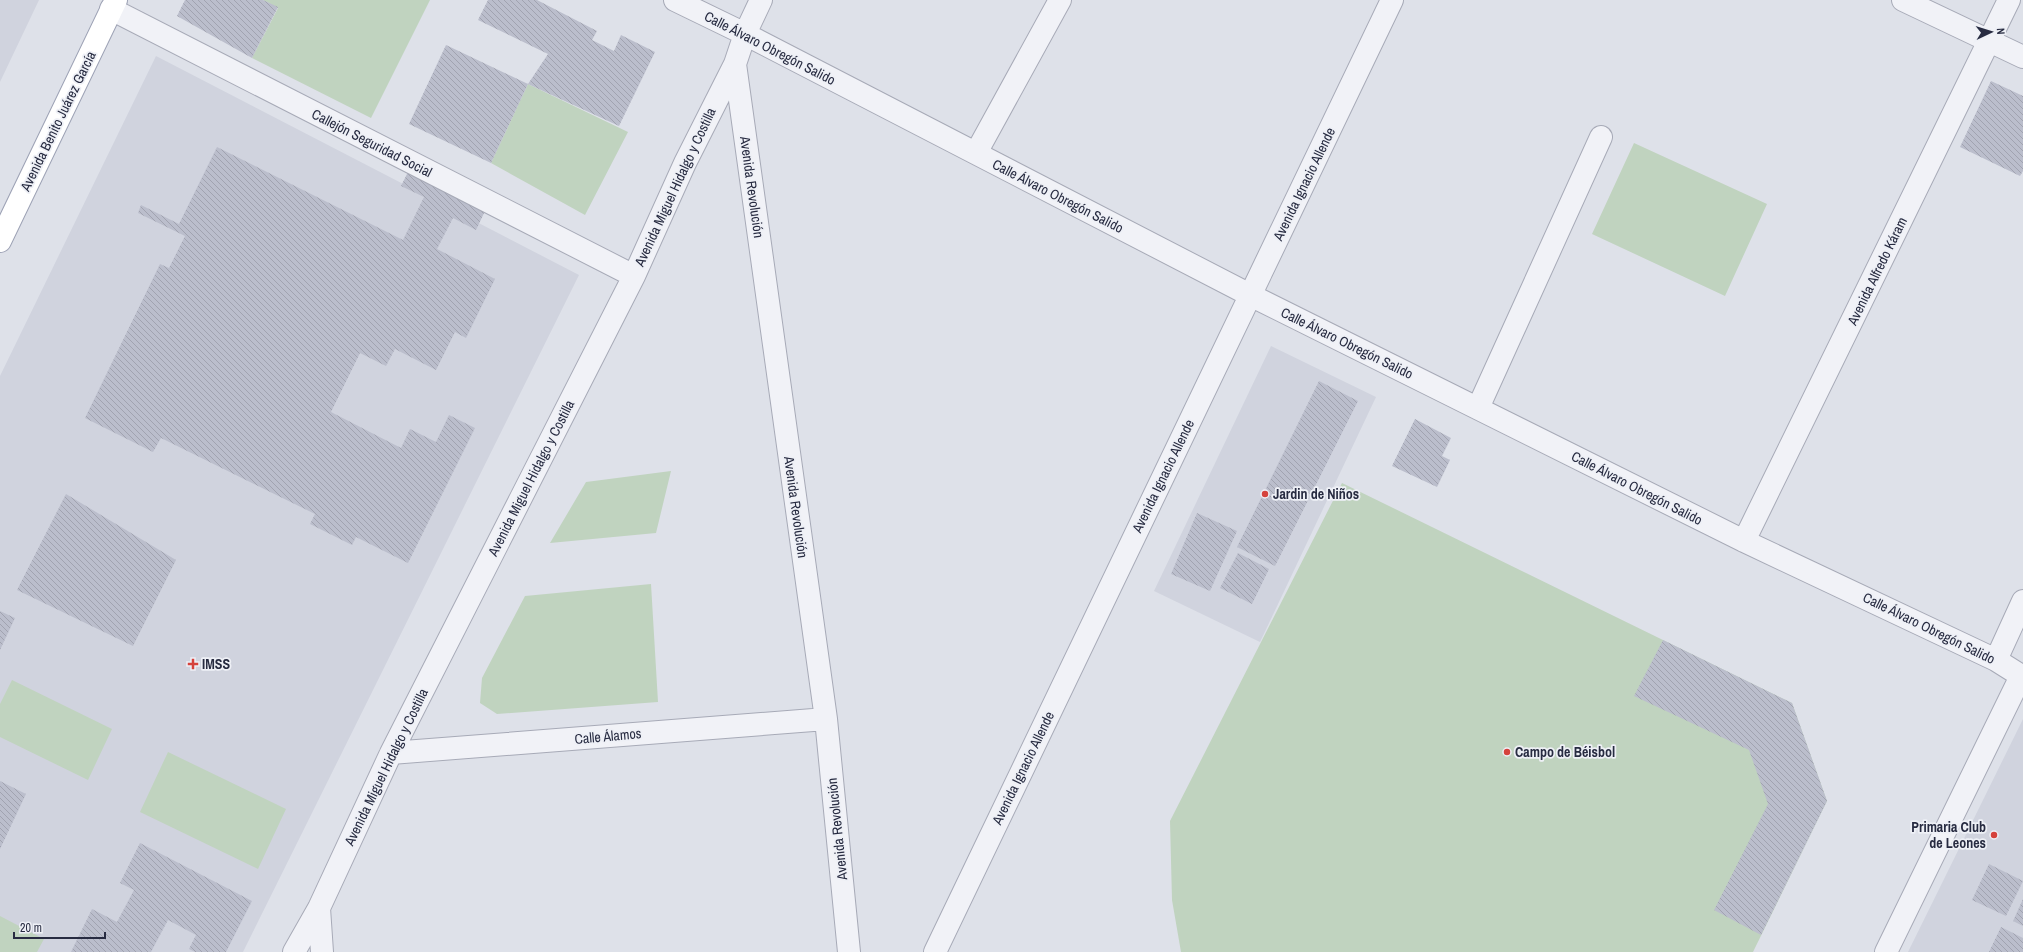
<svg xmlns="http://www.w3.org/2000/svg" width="2023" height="952" font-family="'Archivo Narrow',sans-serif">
<defs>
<pattern id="building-back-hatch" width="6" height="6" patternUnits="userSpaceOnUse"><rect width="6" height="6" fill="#bbbecc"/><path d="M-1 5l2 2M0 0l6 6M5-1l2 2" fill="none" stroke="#a1a3b0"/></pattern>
</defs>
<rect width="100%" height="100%" fill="#dee1e9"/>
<path fill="#d0d3de" d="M0 0H39L0 82Z
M156 56 579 275 243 952H0V376Z
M1271 346 1376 397 1260 642 1154 591Z
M2023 719V952H1908Z"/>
<path fill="#c0d3bf" d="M263 0H430L371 118 252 58 278 8Z
M528 84 628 132 585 215 491 163Z
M1634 143 1767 204 1725 296 1592 234Z
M671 471 656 533 550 543 586 482Z
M1342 483 1792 703 1827 801 1753 952H1181L1172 900 1170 821Z
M651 584 658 702 497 714 480 703 482 678 525 596Z
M12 680 112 729 88 780 0 737V704Z
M168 752 286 809 258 869 140 812Z
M0 916 44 939 37 952H0Z"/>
<path fill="url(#building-back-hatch)" d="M185 0H263L278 7 252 58 177 16Z
M488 0H537L597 31 592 40 614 51 621 35 655 52 619 126 528 84 548 54 478 20Z
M446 45 528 84 491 163 409 124Z
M1991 81 2023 96V171L2020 176 1960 147Z
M217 147 403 240 424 197 401 186 408 172 485 211 476 230 453 218 437 249 495 279 466 338 455 332 436 370 395 349 386 366 360 353 331 412 401 448 410 429 436 442 449 415 475 428 408 563 356 537 352 545 310 524 315 514 161 438 153 452 85 418 160 264 169 268 185 236 138 213 141 205 179 224Z
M1319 381 1358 401 1275 566 1237 547Z
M1415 419 1451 438 1442 456 1450 460 1437 487 1392 466Z
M66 494 176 560 133 646 17 590Z
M1197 513 1237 531 1210 591 1171 574Z
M1238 553 1269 569 1252 604 1220 588Z
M0 611 15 618 0 650Z
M1663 640 1792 703 1827 801 1761 935 1714 910 1768 804 1749 750 1634 696Z
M0 781 26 794 0 849Z
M140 843 252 901 226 952H195L189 949 196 935 168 920 151 952H71L92 909 117 922 134 890 120 883Z
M1989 864 2023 881 2006 916 1972 900Z
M2023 899V926L2013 921Z
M2001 927 2023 938V952H1989Z"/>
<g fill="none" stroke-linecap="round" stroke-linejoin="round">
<defs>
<path id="minor" d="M675 0 745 34 1250 295 1744 541 1996 660 2023 677
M111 9 634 276
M735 64 826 719 849 952
M976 153 1060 0
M1478 408 1601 137
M1744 541 2009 0
M1996 660 2023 601
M391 753 826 719
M319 908 322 952
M294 952 319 908 391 753 634 276 685 163 735 64 745 34 761 0
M935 952 1392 0
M1886 952 2021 676"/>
<path id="tertiary" d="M1903 0 2023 57"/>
<path id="primary" d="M0 241 116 0"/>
</defs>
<use href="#minor" stroke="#a7aab7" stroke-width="24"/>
<use href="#tertiary" stroke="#a7aab7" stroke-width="24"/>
<use href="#primary" stroke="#9da2b5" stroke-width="24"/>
<use href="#minor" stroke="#f1f2f7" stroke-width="22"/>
<use href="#tertiary" stroke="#f1f2f7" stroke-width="22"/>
<use href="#primary" stroke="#fff" stroke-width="22"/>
</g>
<g fill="#d5423c" stroke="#eef0f6" stroke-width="1.5">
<circle cx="1265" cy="494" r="4"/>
<path d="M191 658h4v4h4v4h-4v4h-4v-4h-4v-4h4z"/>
<circle cx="1507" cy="752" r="4"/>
<circle cx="1994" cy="835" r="4"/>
</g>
<g text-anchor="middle" stroke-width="3.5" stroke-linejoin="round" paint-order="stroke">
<g font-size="14" fill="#272b41" stroke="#eef0f6">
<text transform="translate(770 48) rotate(27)" y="5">Calle Álvaro Obregón Salido</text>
<text transform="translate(58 121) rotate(-64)" y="5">Avenida Benito Juárez García</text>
<text transform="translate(372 143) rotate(27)" y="5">Callejón Seguridad Social</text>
<text transform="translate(1304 184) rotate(-64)" y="5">Avenida Ignacio Allende</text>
<text transform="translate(675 187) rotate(-65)" y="5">Avenida Miguel Hidalgo y Costilla</text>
<text transform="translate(752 187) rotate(82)" y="5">Avenida Revolución</text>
<text transform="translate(1058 196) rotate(27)" y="5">Calle Álvaro Obregón Salido</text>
<text transform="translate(1877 271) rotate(-64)" y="5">Avenida Alfredo Káram</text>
<text transform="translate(1347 343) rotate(26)" y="5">Calle Álvaro Obregón Salido</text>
<text transform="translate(1163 476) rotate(-64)" y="5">Avenida Ignacio Allende</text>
<text transform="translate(531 478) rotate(-63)" y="5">Avenida Miguel Hidalgo y Costilla</text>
<text transform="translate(1637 488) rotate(27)" y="5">Calle Álvaro Obregón Salido</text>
<text transform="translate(796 507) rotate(82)" y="5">Avenida Revolución</text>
<text transform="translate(1929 628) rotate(26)" y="5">Calle Álvaro Obregón Salido</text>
<text transform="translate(608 736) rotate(-5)" y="5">Calle Álamos</text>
<text transform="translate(386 767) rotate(-64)" y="5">Avenida Miguel Hidalgo y Costilla</text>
<text transform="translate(1023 768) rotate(-64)" y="5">Avenida Ignacio Allende</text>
<text transform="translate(837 829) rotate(-96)" y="5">Avenida Revolución</text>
</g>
<g font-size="14" font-weight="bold" fill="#272b41" stroke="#eef0f6" text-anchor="start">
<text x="1273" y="499">Jardin de Niños</text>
<text x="202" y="669">IMSS</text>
<text x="1515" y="757">Campo de Béisbol</text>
<text x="1986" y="832" text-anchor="end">Primaria Club<tspan x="1986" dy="16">de Leones</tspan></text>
</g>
</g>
<g transform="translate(1991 32) rotate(86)" stroke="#eef0f6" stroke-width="3" paint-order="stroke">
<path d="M0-3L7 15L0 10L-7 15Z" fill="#272b41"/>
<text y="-6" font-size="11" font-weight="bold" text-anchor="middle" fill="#272b41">N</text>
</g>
<path d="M14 932v6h91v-6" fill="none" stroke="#272b41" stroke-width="2"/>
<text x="20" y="932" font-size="12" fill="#272b41" stroke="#eef0f6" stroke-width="3" paint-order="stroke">20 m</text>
</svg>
